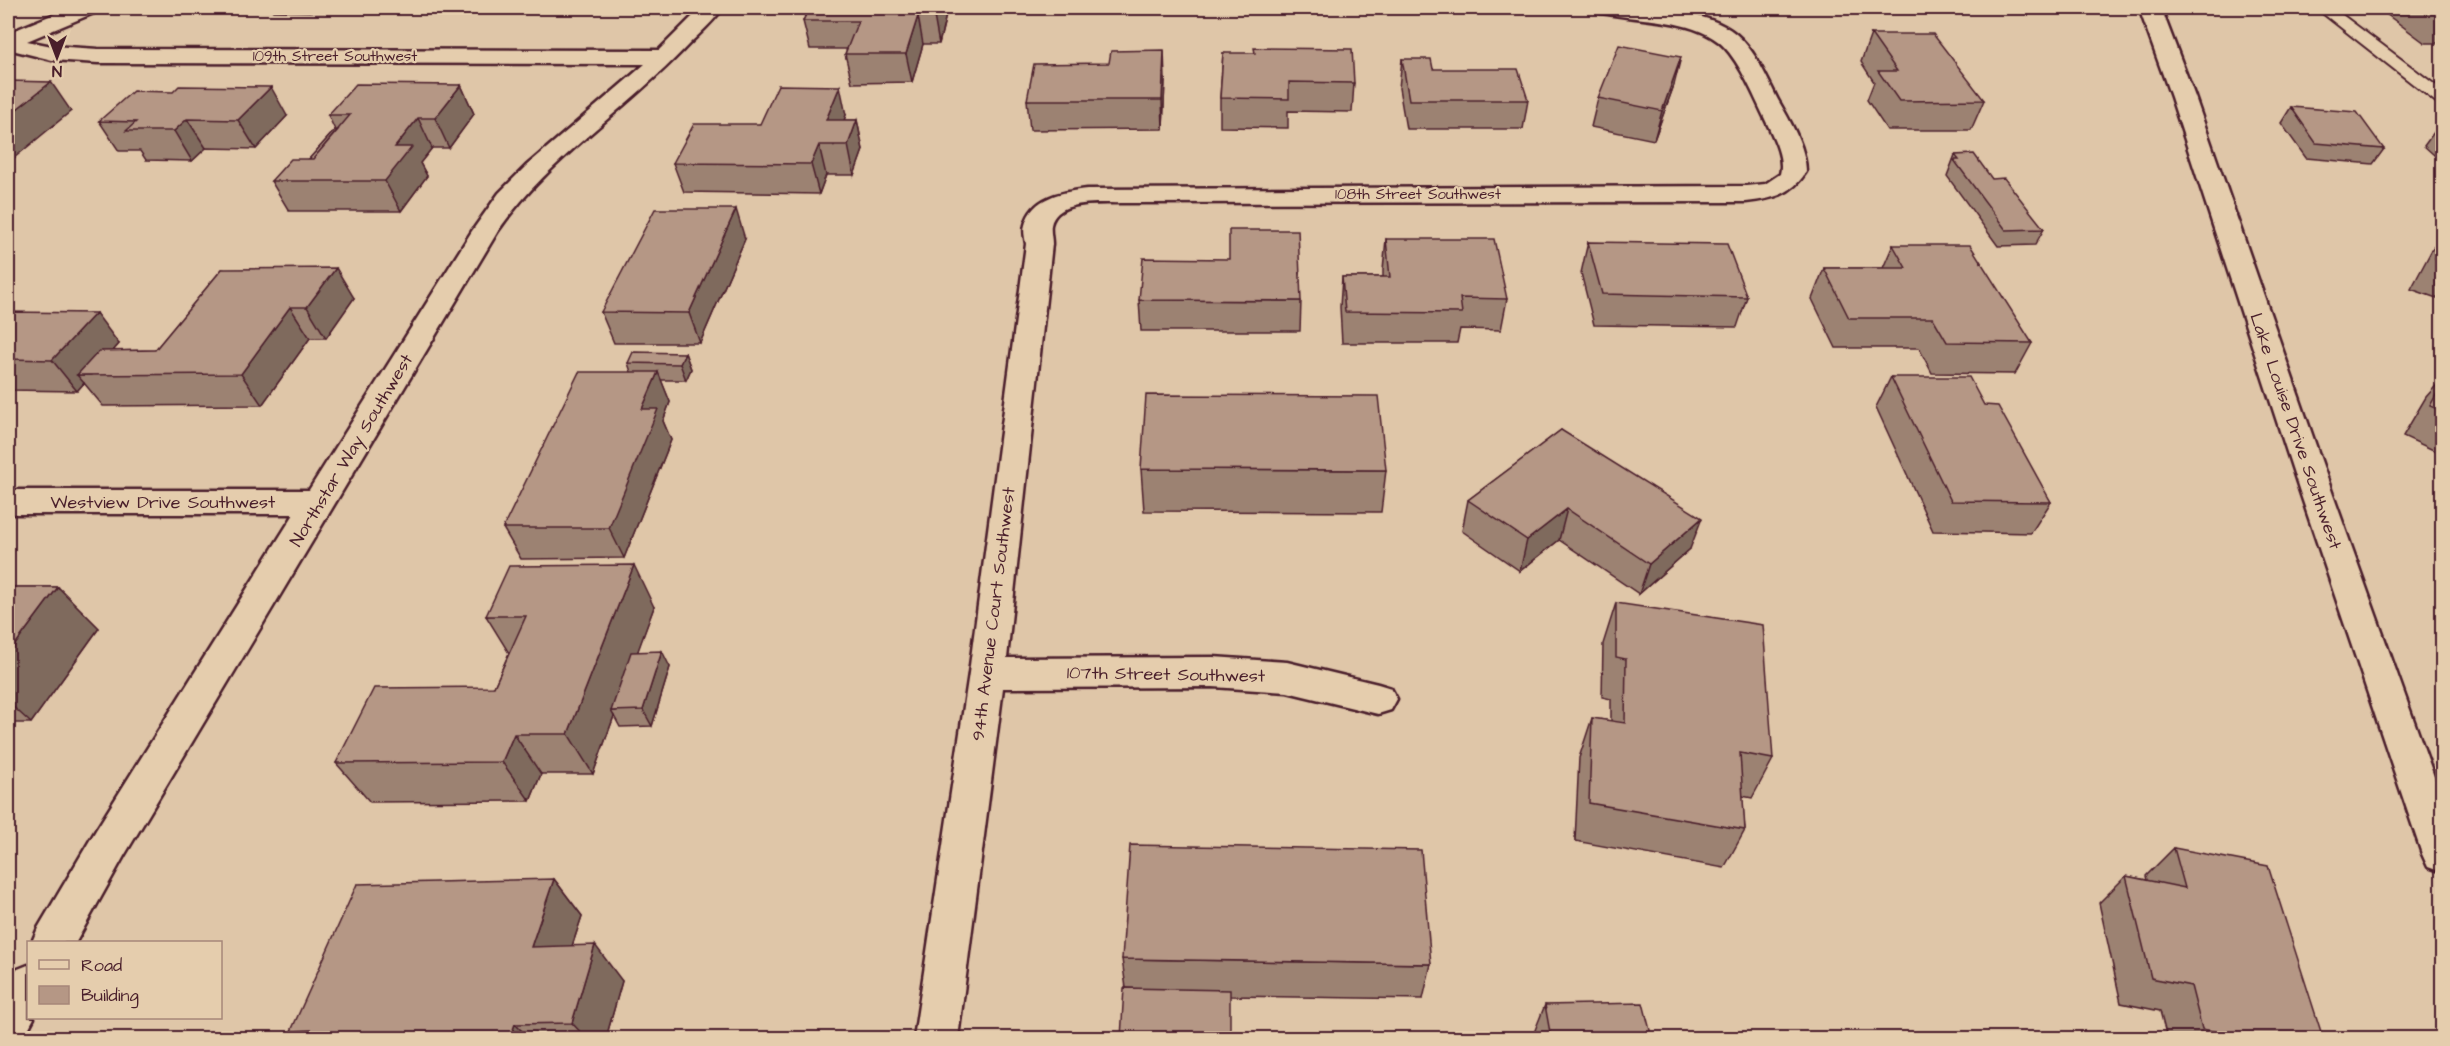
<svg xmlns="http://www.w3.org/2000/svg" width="2450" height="1046" font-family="'Architects Daughter',sans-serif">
<rect width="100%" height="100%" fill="#dfc6a8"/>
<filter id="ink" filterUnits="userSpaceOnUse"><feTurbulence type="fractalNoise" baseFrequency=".0167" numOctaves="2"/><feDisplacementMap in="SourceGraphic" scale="12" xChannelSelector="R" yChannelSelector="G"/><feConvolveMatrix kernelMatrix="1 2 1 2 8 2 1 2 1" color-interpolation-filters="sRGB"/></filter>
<g filter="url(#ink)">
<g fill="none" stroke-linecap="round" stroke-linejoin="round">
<defs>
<path id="lane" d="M2316 8H2333L2442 90V103L2436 102Z"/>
<path id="street" d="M69 8H97L94 13 27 41 52 46 98 49 659 50 701 8H723C713 22 700 33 688 45 628 109 548 158 498 231L124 856 76 942H32L38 928 96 830 294 514H8V490H309L472 231 499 193 526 166 645 64 98 63 52 60 8 49V33Z
M1598 8C1636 8 1705 7 1736 34 1755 50 1767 78 1778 100 1790 121 1806 147 1806 172 1792 195 1772 199 1746 202L1123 203C1102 204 1057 198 1051 225 1050 231 1052 238 1052 244L1007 658 1213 657 1287 662 1378 684 1391 688 1397 699 1391 710 1378 714 1287 692 1213 687 1003 688 958 1038H914L969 673 1026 244C1025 238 1023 231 1025 225 1032 197 1062 192 1087 189L1746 186 1765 184 1780 174C1785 156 1771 133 1764 117 1754 96 1737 56 1719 42 1690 19 1643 21 1608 14L1600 13Z
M28 965V1018H34L24 1037 8 1038V980L13 971Z"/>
<path id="secondary" d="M2139 8H2161L2195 97 2332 492 2442 799V872L2428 867 2422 854 2300 492 2171 97Z"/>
</defs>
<use href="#lane" stroke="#4a1f2b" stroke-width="4"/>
<use href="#street" stroke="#4a1f2b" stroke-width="5"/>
<use href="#secondary" stroke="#4a1f2b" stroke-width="5"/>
<use href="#lane" fill="#e5cdad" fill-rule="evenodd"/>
<use href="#street" fill="#e5cdad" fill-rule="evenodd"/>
<use href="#secondary" fill="#e5cdad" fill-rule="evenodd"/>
</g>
<path fill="#9c8272" stroke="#4a1f2b" stroke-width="1.5" d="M271 8H340L336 12 273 11Z
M809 8 946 15 939 44H923L912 82 852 83 845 54 847 49H810L803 21Z
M2378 8H2442V43H2425Z
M1871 34 1984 100 1971 130H1887L1867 100 1874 82 1861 62Z
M1223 53 1354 83 1352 112 1288 111V128L1220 127V98Z
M1402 59 1528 100 1523 129H1406L1399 88Z
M1165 79 1163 129 1030 130 1027 100Z
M461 85 474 114 449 148H432L420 163 427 176 401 211H289L271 181 309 159 335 130 328 115Z
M1674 85 1654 140 1591 127 1598 98Z
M2291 107 2384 149 2373 164 2306 158 2281 123Z
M846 115 844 120H857L863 150 854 175H826L819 194 684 192 673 163 760 124Z
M287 116 256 149 206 148 192 161 146 160 140 151H119L99 121Z
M2442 121V162L2424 146Z
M1955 155 1992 179 2044 229 2035 245 1998 246 1947 176Z
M2442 235V300L2411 289 2435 244Z
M745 239 700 343H614L601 312Z
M1386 239 1507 299 1501 330 1460 329 1457 343H1342L1340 307 1342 277H1383V270Z
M1588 242 1747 297 1737 327 1594 325 1581 273Z
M1893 245 2032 343 2015 374 1932 373 1919 348H1836L1812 299 1824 268H1883Z
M222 269 354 298 326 338H310L262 405 103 406 84 383 77 391 8 390V312L119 344 113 351 155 350Z
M1139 300 1301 301 1300 331H1141Z
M685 353 691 369 686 380H661L670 402 663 421 671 440 624 558 521 559 503 528 631 372 628 363Z
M1891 377 1984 405 2051 502 2031 533 1933 531 1876 407Z
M2442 379V454L2403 436 2426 397Z
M1561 430 1690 549 1639 594 1559 540 1520 571 1462 531 1468 500Z
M1141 469 1386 470 1381 512 1144 511Z
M8 587H58L99 628 31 723H8Z
M1616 603 1773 759 1752 798 1742 796 1745 830 1724 868 1575 841 1579 758 1592 718 1611 721V699L1602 697 1603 644Z
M654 607 637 652 670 667 652 726 620 727 614 716 593 774H541L530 801 370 802 336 763 494 687 509 653 486 616Z
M2174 848 2323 1038H2167L2160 1011 2121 1003 2099 903 2126 876 2147 880 2146 876Z
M554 879 582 916 572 946 622 981 606 1038H300L291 1031Z
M1122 959 1431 964 1423 999 1230 996 1126 988Z
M1545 1005 1652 1038H1536L1535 1030Z"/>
<path fill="#7f6a5d" stroke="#4a1f2b" stroke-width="1.5" d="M334 8H340L336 12Z
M936 8H945L946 15 939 44 934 16Z
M918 16 923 44 912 82 906 54Z
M1164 50 1165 79 1163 129 1162 100Z
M1681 57 1674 85 1654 140 1662 111Z
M51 82 71 111 8 163V116Z
M461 85 474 114 449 148 435 118Z
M840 86 846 115 834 145 826 120Z
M271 87 287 116 256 149 238 120Z
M418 118 432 148 420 163 427 176 401 211 385 181 395 147Z
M187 119 206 148 192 161 174 131Z
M857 120 863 150 854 175 848 145Z
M819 145 826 175 819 194 811 164Z
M736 209 745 239 700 343 689 313Z
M336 268 354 298 326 338 307 307Z
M290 307 310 338 262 405 241 374Z
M96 313 119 344 91 375H77L84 383 77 391 52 360Z
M685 353 691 369 686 380 680 364Z
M658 372 670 402 663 421 671 440 624 558 609 528 642 409Z
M1567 509 1559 540 1520 571 1527 540Z
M1702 518 1690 549 1639 594 1649 564Z
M634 565 654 607 616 711H611L614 716 593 774 568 734Z
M58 587 99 628 31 723 8 702V654Z
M662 651 670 667 652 726 643 710Z
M514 734 541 774 530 801 502 762Z
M554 879 582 916 560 982 531 947Z
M595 945 622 981 606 1038H586L572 1023Z
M515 1024 529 1038H510Z"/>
<path fill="#b59785" stroke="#4a1f2b" stroke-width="1.5" d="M809 8H936L934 16H918L906 54H845L858 21H803Z
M2434 8H2442V14Z
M1871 34H1933L1984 100 1899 101 1878 71H1897Z
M1619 45 1681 57 1662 111 1598 98Z
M1254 48 1352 49 1354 83 1289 82V99L1220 98 1223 53H1255Z
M1164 50 1162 100H1027L1034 64 1109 63 1111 51Z
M1402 59H1431L1433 69H1518L1528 100H1409Z
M8 81 51 82 8 116Z
M356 84 461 85 435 118H418L395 147H412L385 181H271L291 159H313L350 115H328Z
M778 85 840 86 826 120H857L848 145H819L811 164 673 163 694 124H760Z
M179 86 271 87 238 120 187 119 174 131H126L136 122 99 121 133 91 173 92Z
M2291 107 2357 112 2384 149 2316 143Z
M335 130H338L313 159H309Z
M1974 154 1992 179 2004 178 2044 229 2006 230 1954 160H1959L1955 155Z
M655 209H736L689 313 601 312Z
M1229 230H1298L1301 301 1139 300 1143 258 1229 259Z
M1386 239H1494L1507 299 1460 298 1462 313 1345 312 1342 277H1390Z
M1588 242 1727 244 1747 297 1602 294Z
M2442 244V261L2435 258Z
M1893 245H1970L2032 343 1947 342 1933 318H1849L1824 268H1906Z
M336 268 307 307H290L241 374 77 375 99 351 155 350 222 269Z
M8 312 96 313 52 360 8 359Z
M633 352 685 353 680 364 628 363Z
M579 372H658L642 409H658L609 528H503Z
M1891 377H1969L1984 405 1998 406 2051 502 1951 501Z
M2442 384V411L2430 406Z
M1146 395 1378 396 1386 470 1141 469Z
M1561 430 1702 518 1649 564 1567 509 1527 540 1468 500Z
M634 565 568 734H514L502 762 336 763 374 688 494 687 526 616H486L509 566Z
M8 587H58L8 654Z
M1616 603 1763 625 1773 759 1740 753 1745 830 1589 803 1592 718 1625 723 1626 659 1616 657Z
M662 651 643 710 611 711 631 652Z
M1130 845 1421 850 1431 964 1122 959Z
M2174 848 2268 866 2323 1038H2250L2202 1029 2191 986 2151 978 2126 876 2185 888Z
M554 879 531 947 595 945 572 1023 515 1024 510 1038H307L311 1030 291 1031 357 884Z
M1124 988 1230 990V1038H1121Z
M1643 1003 1652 1038H1551L1545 1005Z"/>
</g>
<g text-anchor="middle" stroke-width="4.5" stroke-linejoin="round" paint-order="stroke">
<g font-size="15" fill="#4a1f2b" stroke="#e5cdad">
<text x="335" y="61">109th Street Southwest</text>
<text x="1418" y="199">108th Street Southwest</text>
</g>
<g font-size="18" fill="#4a1f2b" stroke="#e5cdad">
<text transform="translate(2296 431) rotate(71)" y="6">Lake Louise Drive Southwest</text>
<text transform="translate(351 450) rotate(-59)" y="6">Northstar Way Southwest</text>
<text x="163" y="508">Westview Drive Southwest</text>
<text transform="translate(993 614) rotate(-83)" y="6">94th Avenue Court Southwest</text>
<text transform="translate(1166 674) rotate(1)" y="6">107th Street Southwest</text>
</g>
</g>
<rect width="2450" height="1046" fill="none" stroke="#e5cdad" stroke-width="30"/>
<rect x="15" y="15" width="2420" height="1016" fill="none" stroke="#4a1f2b" stroke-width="2" filter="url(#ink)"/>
<rect x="27" y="941" width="195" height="78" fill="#e5cdad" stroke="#a78779" stroke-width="1.5"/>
<rect x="39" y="960" width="30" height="9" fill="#e5cdad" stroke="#a78779" stroke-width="1.5"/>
<text x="81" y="971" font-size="18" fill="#4a1f2b">Road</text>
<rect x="39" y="986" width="30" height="18" fill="#b59785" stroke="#a78779" stroke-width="1.5"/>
<text x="81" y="1001" font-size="18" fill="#4a1f2b">Building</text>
<g transform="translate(57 57) rotate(180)" stroke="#e5cdad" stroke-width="4.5" paint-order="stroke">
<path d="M0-4.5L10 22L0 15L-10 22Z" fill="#4a1f2b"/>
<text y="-9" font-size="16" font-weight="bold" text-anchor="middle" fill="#4a1f2b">N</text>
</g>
</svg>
